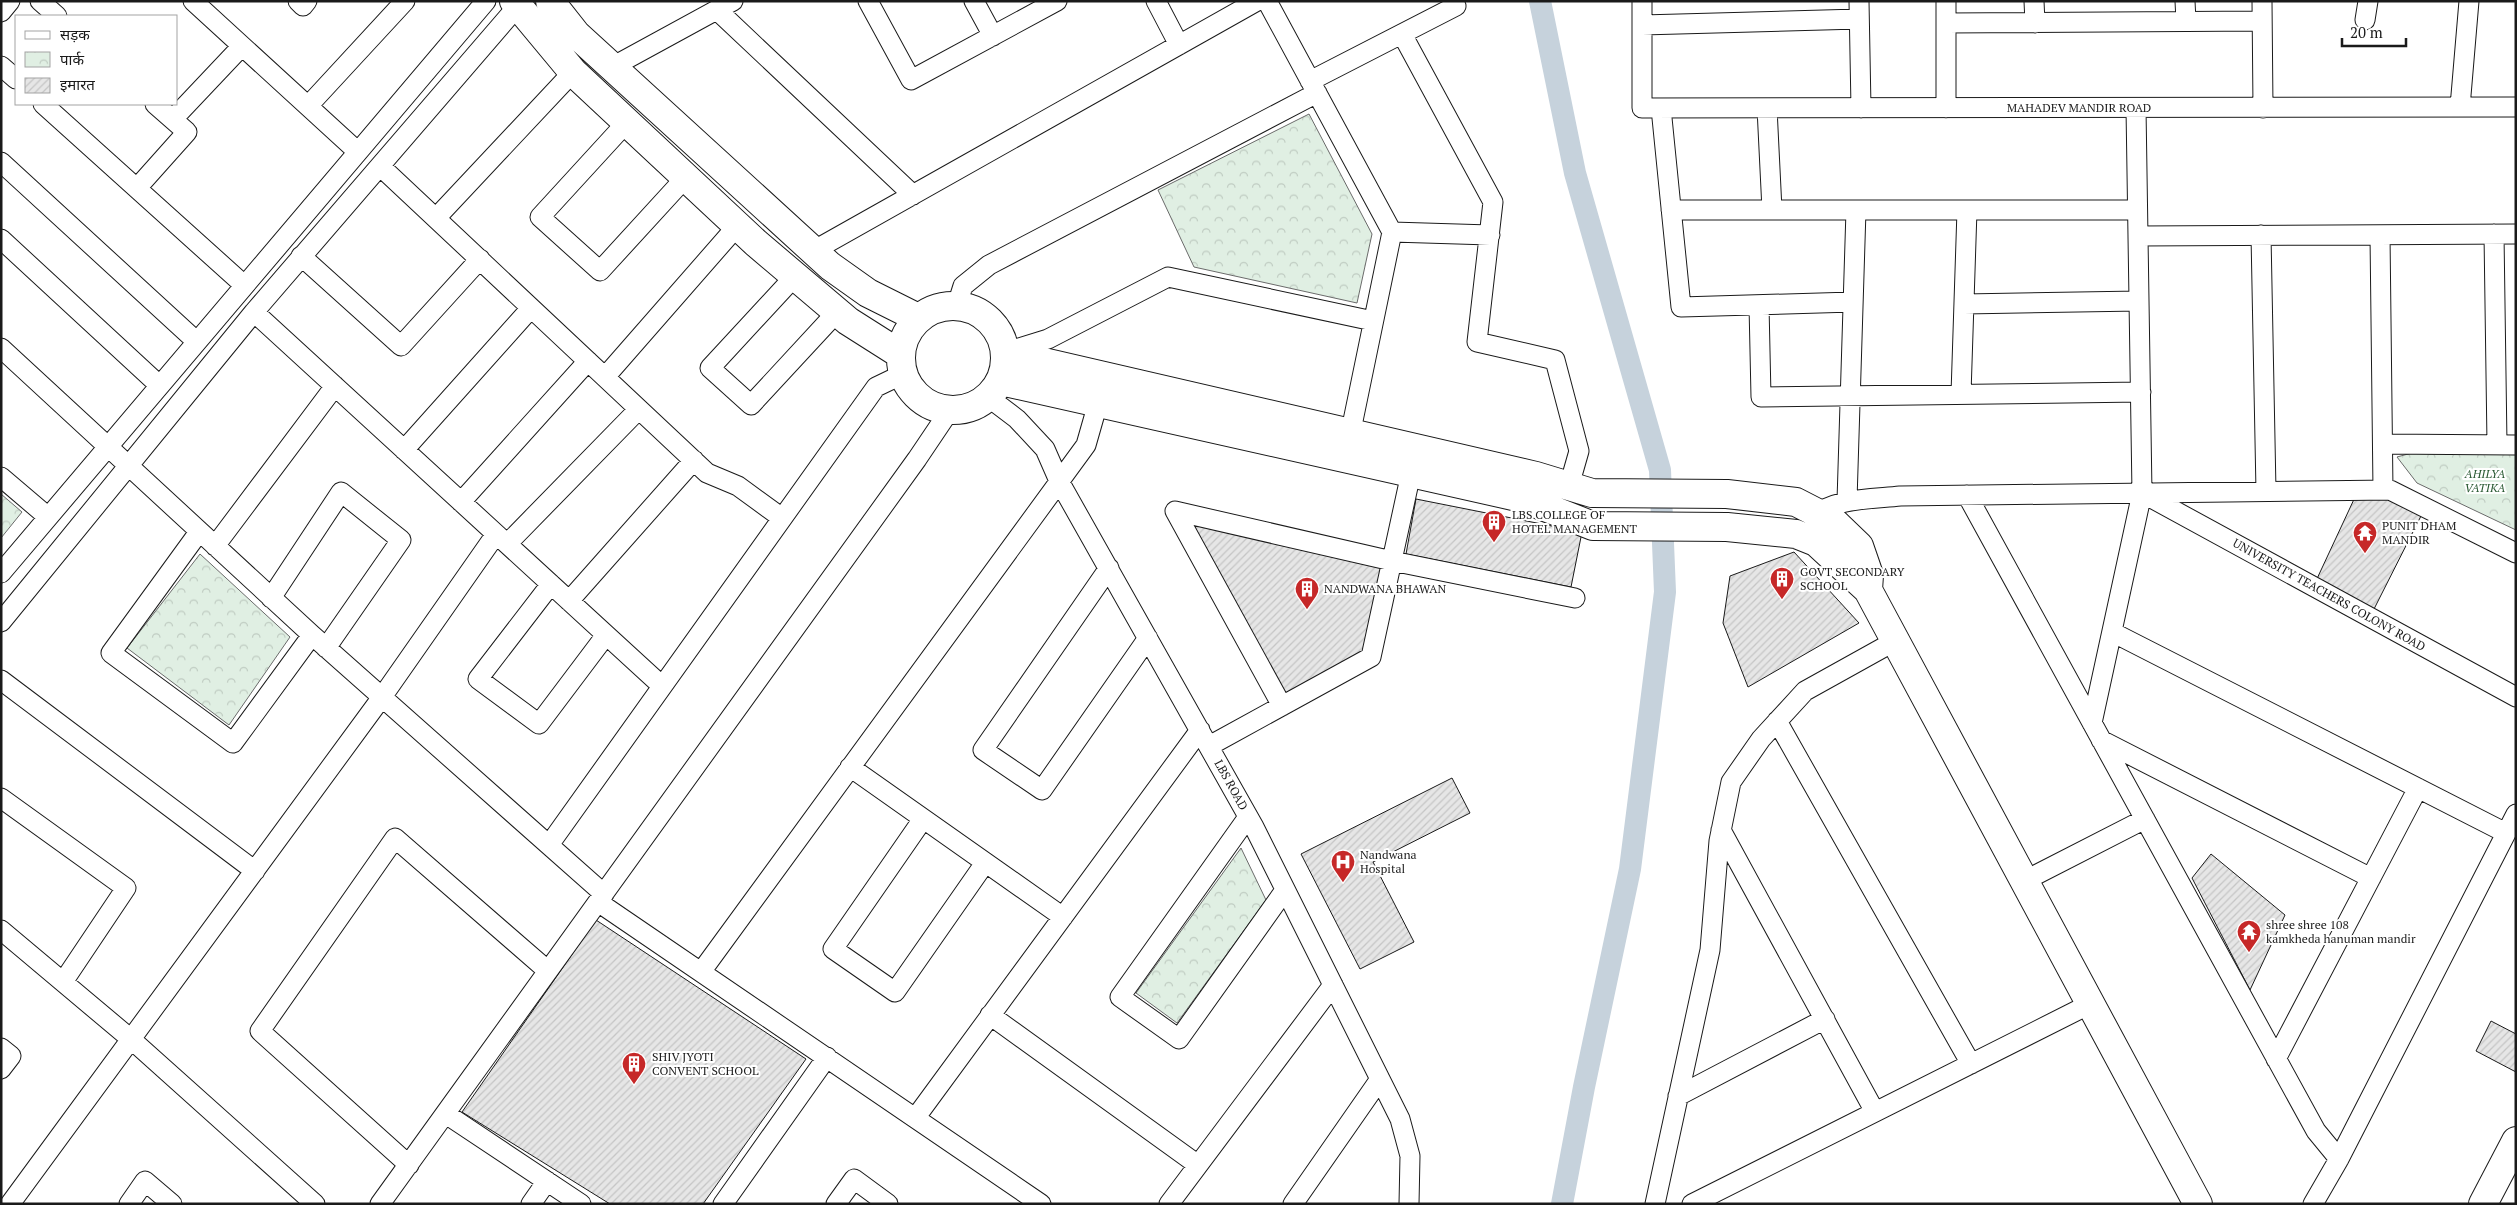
<svg xmlns="http://www.w3.org/2000/svg" width="2517" height="1205" font-family="'PT Serif','Noto Sans Devanagari',serif">
<defs>
<pattern id="park-crowns" width="20" height="18" patternUnits="userSpaceOnUse" patternTransform="scale(1.25)"><rect width="20" height="18" fill="#e0efe3"/><path d="M2 6a3 3 0 1 1 6 0M12 15a3 3 0 1 1 6 0" fill="none" stroke="#c0ccc2"/></pattern>
<pattern id="building-hatch" width="6" height="6" patternUnits="userSpaceOnUse" patternTransform="scale(1.25)"><rect width="6" height="6" fill="#e6e6e6"/><path d="M-1 1l2-2M0 6l6-6M5 7l2-2" fill="none" stroke="#c5c5c5"/></pattern>
</defs>
<rect width="100%" height="100%" fill="#fff"/>
<path fill="url(#park-crowns)" stroke="#6a6a6a" d="M1309 114 1372 234 1357 303 1194 267 1158 190Z
M2516 450V530L2417 483 2397 457 2419 451Z
M1 494 22 512 1 538Z
M200 554 290 637 229 725 127 648Z
M1241 848 1266 900 1177 1023 1136 993Z"/>
<g fill="none" stroke-linecap="round" stroke-linejoin="round">
<path stroke="#c6d2dc" stroke-width="22" d="M1540 1 1575 173 1660 470 1665 592 1630 869 1584 1087 1562 1204"/>
</g>
<path fill="url(#building-hatch)" stroke="#1a1a1a" d="M2356 495 2388 496 2423 512 2372 613 2315 583Z
M1416 499 1582 532 1571 587 1406 554Z
M1185 513 1387 564 1371 657 1284 699Z
M1794 552 1859 623 1748 687 1723 623 1730 576Z
M1452 778 1470 813 1373 862 1414 942 1360 969 1301 854Z
M2211 854 2285 915 2250 990 2192 878Z
M596 920 806 1059 703 1204H610L462 1112Z
M2491 1021 2516 1034V1072L2476 1051Z"/>
<g fill="none" stroke-linecap="round" stroke-linejoin="round">
<defs>
<path id="street" d="M40 1 57 16
M193 1 358 152
M298 1 303 6 307 1
M868 1 911 80 1057 1
M974 1 993 36
M1156 1 1179 45
M1267 1 1392 232 1348 445
M1642 1V108L2516 107
M1859 1 1861 108
M1946 1V108
M2034 1 2035 23
M2185 1 2186 21
M2262 1 2263 108
M717 10 913 195
M1 12 10 1
M2365 20 2368 1
M1946 23 2262 21
M1642 25 1859 19
M1402 34 1493 202 1477 342 1555 360 1579 451 1569 486
M1 66 16 79
M612 67 733 1
M1310 81 1456 6
M43 104 244 285
M308 106 405 1
M2460 107 2469 1
M1661 108 1681 307 1853 302
M1767 108 1772 210
M173 119 242 46
M627 122 540 217 600 271 686 177
M1 162 196 341
M380 166 707 473 738 486 782 518
M137 188 187 132 155 104
M1671 210H2137
M436 218 573 72
M1392 232 1490 235
M2494 234 2497 444
M2261 235 2266 491
M2380 235 2383 490
M2138 236 2516 234
M1 239 159 385
M813 251 1257 1
M301 256 401 346 480 259
M795 276 710 368 751 405 837 312
M1964 304 2139 301
M957 305 963 286 989 265 1317 93
M1759 305 1761 397 2141 392
M254 312 662 686
M1 348 312 635 604 894
M1006 352 1048 339 1168 277 1373 321
M605 377 738 225
M1961 394 1967 210
M988 397 1017 419 1045 449 1059 481 1254 827 1400 1119 1410 1156 1409 1204
M2383 444 2516 445
M404 450 531 308
M1 477 48 517
M2144 494 2516 697
M1967 495 2316 1131 2339 1159
M1847 501 1856 210
M461 502 588 361
M1813 517C1832 498 1874 499 1900 496L2390 490 2516 553
M199 532 111 653 233 743 312 635
M507 544 639 409
M215 546 335 386
M1109 568 983 750 1042 790 1148 638
M1 573 486 1
M551 584 478 679 539 724 606 635
M271 598 341 492 401 540 326 648
M569 601 694 460
M1 622 254 312 522 1
M2112 632 2506 833
M1 680 255 871
M1282 706 1175 511 1392 561 1575 598
M1777 721 1971 1064
M2092 723 2142 493 2136 108
M2101 740 2371 878
M1209 746 1371 657 1411 473
M850 767 1063 917
M1 798 126 888 63 982
M1248 817 1120 997 1179 1039 1285 890
M923 819 833 949 895 992 985 863
M1721 830 1875 1112
M549 845 876 387 903 374
M2024 881 2145 819
M598 902 1041 1204
M1 930 132 1040 315 1204
M701 972 1086 445 1098 403
M990 1015 1198 1165
M1 1048 11 1056 1 1069
M2276 1059 2418 788
M1678 1096 1825 1019
M446 1114 581 1204
M916 1117 1200 730
M409 1165 260 1031 395 838 548 971
M10 1204 382 697 496 534
M129 1204 145 1181 172 1204
M380 1204 917 459 950 410
M531 1204 547 1181
M723 1204 827 1057
M836 1204 854 1179 888 1204
M1169 1204 1333 985
M1293 1204 1380 1079
M1655 1204 1710 950 1719 841 1731 782 1761 739 1805 691 1895 641
M1692 1204 2090 1004
M2313 1204 2339 1159 2516 814"/>
<path id="secondary" d="M514 1 573 72 756 243 848 321 900 354
M550 1 576 34 830 266 868 293 918 318
M901 358a52 52 0 1 1 104 0a52 52 0 1 1-104 0Z
M1005 353 1536 476 1592 493 1727 494 1796 502 1833 521 1859 546 1869 575 1868 590
M1001 381 1522 498 1593 526 1727 527 1796 534 1816 542 1868 590 2198 1204
M2483 1204 2516 1141"/>
</defs>
<use href="#street" stroke="#1a1a1a" stroke-width="21"/>
<use href="#secondary" stroke="#1a1a1a" stroke-width="30"/>
<use href="#street" stroke="#fff" stroke-width="19"/>
<use href="#secondary" stroke="#fff" stroke-width="28"/>
</g>
<defs>
<symbol id="building-pin" viewBox="-11 -11 22 30"><path d="M0 17L-7.5 6A9.5 9.5 0 1 1 7.5 6Z" fill="#c62828" stroke="#fff"/><path d="M-4-6H4V6H1V3H-1V6H-4ZM-2.5-4.3h1.7v1.8h-1.7ZM.8-4.3h1.7v1.8H.8ZM-2.5-1h1.7V.8h-1.7ZM.8-1h1.7V.8H.8Z" fill="#fff"/></symbol>
<symbol id="temple-pin" viewBox="-11 -11 22 30"><path d="M0 17L-7.5 6A9.5 9.5 0 1 1 7.5 6Z" fill="#c62828" stroke="#fff"/><path d="M0-6L5-2H3V0L6.5 2.5H4V6H1.5V3h-3V6H-4V2.5H-6.5L-3 0V-2H-5Z" fill="#fff"/></symbol>
<symbol id="hospital-pin" viewBox="-11 -11 22 30"><path d="M0 17L-7.5 6A9.5 9.5 0 1 1 7.5 6Z" fill="#c62828" stroke="#fff"/><path d="M-5-5h3v3.5h4V-5h3V5h-3V1.5h-4V5h-3Z" fill="#fff"/></symbol>
</defs>
<g fill-rule="evenodd">
<use href="#building-pin" x="1480" y="508" width="28" height="38"/>
<use href="#temple-pin" x="2351" y="519" width="28" height="38"/>
<use href="#building-pin" x="1768" y="565" width="28" height="38"/>
<use href="#building-pin" x="1293" y="575" width="28" height="38"/>
<use href="#hospital-pin" x="1329" y="848" width="28" height="38"/>
<use href="#temple-pin" x="2235" y="918" width="28" height="38"/>
<use href="#building-pin" x="620" y="1050" width="28" height="38"/>
</g>
<g text-anchor="middle" stroke-width="4" stroke-linejoin="round" paint-order="stroke">
<g font-size="12" fill="#1a1a1a" stroke="#fff">
<text x="2079" y="112">MAHADEV MANDIR ROAD</text>
<text transform="translate(2329 595) rotate(29)" y="4">UNIVERSITY TEACHERS COLONY ROAD</text>
<text transform="translate(1231 785) rotate(61)" y="4">LBS ROAD</text>
</g>
<g font-size="12" font-style="italic" fill="#2b5a34" stroke="#fff">
<text x="2485" y="478">AHILYA<tspan x="2485" dy="14">VATIKA</tspan></text>
</g>
<g font-size="12" fill="#1a1a1a" stroke="#fff" text-anchor="start">
<text x="1512" y="519">LBS COLLEGE OF<tspan x="1512" dy="14">HOTEL MANAGEMENT</tspan></text>
<text x="2382" y="530">PUNIT DHAM<tspan x="2382" dy="14">MANDIR</tspan></text>
<text x="1800" y="576">GOVT SECONDARY<tspan x="1800" dy="14">SCHOOL</tspan></text>
<text x="1324" y="593">NANDWANA BHAWAN</text>
<text x="1360" y="859">Nandwana<tspan x="1360" dy="14">Hospital</tspan></text>
<text x="2266" y="929">shree shree 108<tspan x="2266" dy="14">kamkheda hanuman mandir</tspan></text>
<text x="652" y="1061">SHIV JYOTI<tspan x="652" dy="14">CONVENT SCHOOL</tspan></text>
</g>
</g>
<rect width="2517" height="1205" fill="none" stroke="#1a1a1a" stroke-width="5"/>
<rect x="15" y="15" width="162" height="90" fill="#ffffff" stroke="#a3a3a3"/>
<rect x="25" y="31" width="25" height="8" fill="#ffffff" stroke="#a3a3a3"/>
<text x="60" y="40" font-size="15" fill="#1a1a1a">सड़क</text>
<rect x="25" y="52" width="25" height="15" fill="url(#park-crowns)" stroke="#a3a3a3"/>
<text x="60" y="65" font-size="15" fill="#1a1a1a">पार्क</text>
<rect x="25" y="78" width="25" height="15" fill="url(#building-hatch)" stroke="#a3a3a3"/>
<text x="60" y="90" font-size="15" fill="#1a1a1a">इमारत</text>
<path d="M2342 38v8h64v-8" fill="none" stroke="#1a1a1a" stroke-width="2.5"/>
<text x="2350" y="38" font-size="15" fill="#1a1a1a" stroke="#ffffff" stroke-width="4" paint-order="stroke">20 m</text>
</svg>
